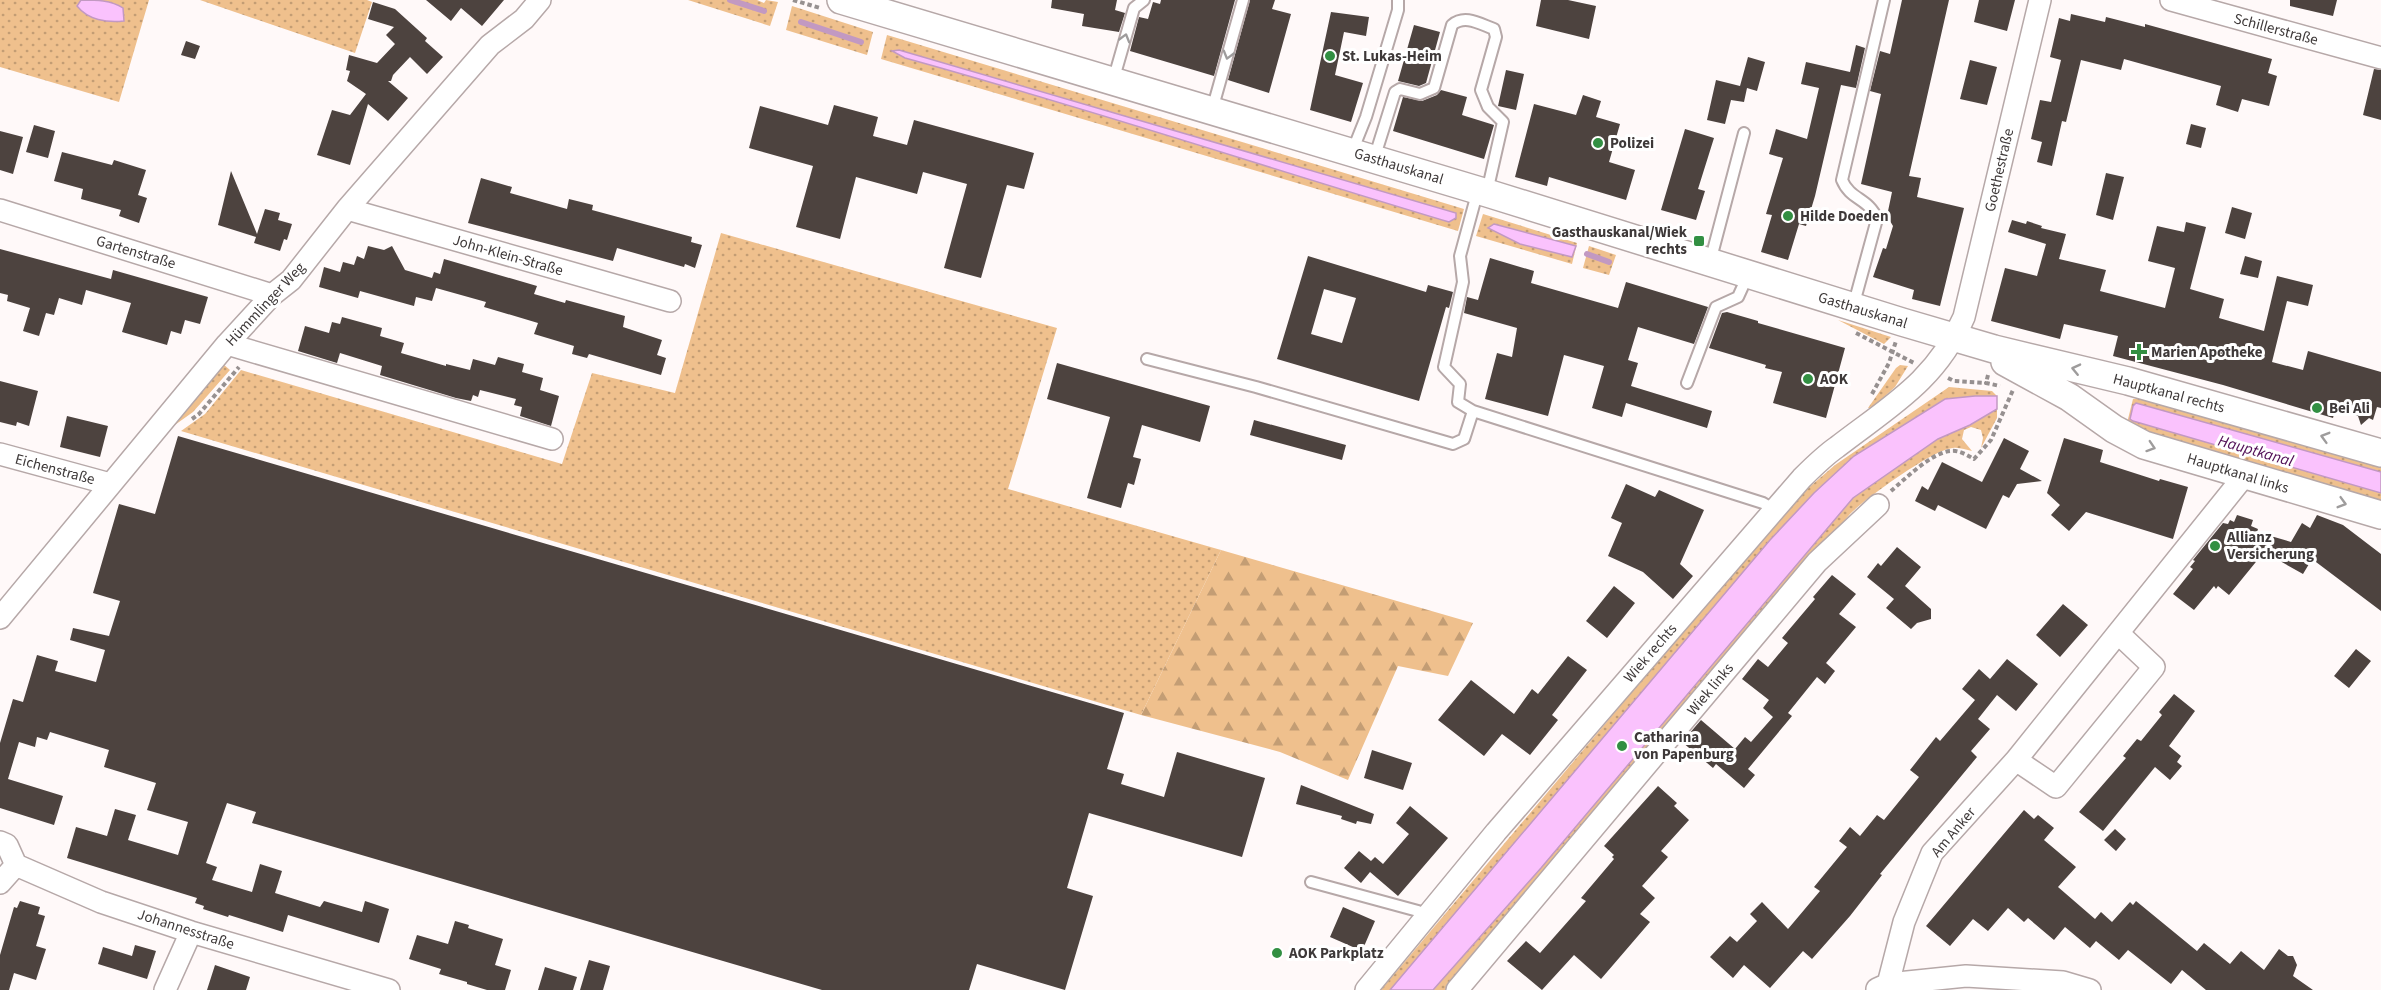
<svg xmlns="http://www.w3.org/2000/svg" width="2381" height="990" font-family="'Source Sans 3',sans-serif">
<defs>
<pattern id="grass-dots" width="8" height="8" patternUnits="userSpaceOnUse" patternTransform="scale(1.5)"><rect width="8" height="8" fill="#efc08d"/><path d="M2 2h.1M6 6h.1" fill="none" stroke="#c39d74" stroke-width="1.8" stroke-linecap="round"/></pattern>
<pattern id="forest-firs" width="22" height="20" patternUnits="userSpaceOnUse" patternTransform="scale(1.5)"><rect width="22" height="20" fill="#efc08d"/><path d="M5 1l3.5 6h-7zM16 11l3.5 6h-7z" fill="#c39d74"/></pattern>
</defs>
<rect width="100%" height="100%" fill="#fff9f9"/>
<path fill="url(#grass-dots)" d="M0 0H149L119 102 0 67Z
M200 0H367L372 2 355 53Z
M688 0H757L764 3 766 0 778 2 770 26Z
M792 6 873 32 867 55 786 30Z
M887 35 1464 209 1458 231 881 59Z
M1483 214 1577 243 1572 264 1476 236Z
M721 233 1057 328 1008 489 1221 550 1141 715 181 431 205 414 241 370 562 464 592 373 675 393Z
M1589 246 1616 255 1609 275 1583 268Z
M1838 320 1891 337 1884 344Z
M223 364 230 370 193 412 165 432Z
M1900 365 1908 366 1895 387 1872 408H1868L1896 368Z
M1949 387 1992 391 1997 396V418L1981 448 1983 438 1981 430 1971 427 1964 430 1962 439 1972 451C1966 450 1959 447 1953 448 1933 449 1865 499 1850 514L1595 817 1446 990H1381L1771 527 1806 490 1835 465Z
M2133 399H2140L2163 404 2381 465V501L2129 428 2127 423Z"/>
<path fill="url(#forest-firs)" d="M1221 550 1473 623 1448 676 1398 666 1348 780 1280 752 1141 715Z"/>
<path fill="#fac2fd" stroke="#c299c2" stroke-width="1.5" d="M81 0C96 0 111 0 123 8L124 21C107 23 88 20 77 6Z
M899 50 1456 213V218L1449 222C1268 168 1087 108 905 58L892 51Z
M1494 224 1576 246 1572 257 1520 244 1488 228Z
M1975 396H1997V409L1970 425 1938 439 1853 498 1541 868 1433 990H1390L1770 540 1814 493 1854 456 1945 399Z
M2136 403 2381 472V493L2133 421 2130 419 2133 406Z"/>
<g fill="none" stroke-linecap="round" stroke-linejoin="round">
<path stroke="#c299c2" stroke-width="6" d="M730 0 764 11
M801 22 861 42
M1587 254 1609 262"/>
</g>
<path fill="#4d433f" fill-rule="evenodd" d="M426 0H504L482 26 461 8 451 21Z
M1052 0H1117L1115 10 1125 13 1119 32 1082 26 1084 14 1051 8Z
M1161 0H1235L1214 76 1130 51 1139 17 1148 19 1153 2 1160 4Z
M1250 0H1275L1272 9 1291 14 1269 93 1228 80Z
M1541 0H1568L1596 6 1589 39 1536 26Z
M1902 0H1949L1909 176 1921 178 1917 197 1964 208 1940 306 1912 299 1914 290 1873 277 1883 248 1886 249 1893 226 1887 216 1892 192 1861 184 1881 94 1870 91 1880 51 1890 54Z
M1979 0H2015L2007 31 1974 22Z
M2290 0H2337L2333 16 2290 6Z
M373 2 395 9 427 38 425 41 443 57 427 74 410 57 393 75 391 81H388L408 98 388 121 368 104 350 165 317 155 332 110 350 115 366 94 347 81 350 71 346 70 349 55 377 63 395 44 386 35 394 27 368 19Z
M1331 12 1369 17 1366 36 1344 32 1335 75 1363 83 1351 122 1310 110Z
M2071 14 2105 22 2106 17 2145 27V24L2272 59 2268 73 2277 76 2269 106 2242 99 2238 112 2216 105 2221 86 2124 59 2121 70 2081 60 2066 122 2062 121 2052 166 2037 162 2042 142 2031 139 2040 100 2051 102 2061 60 2050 57 2059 18 2070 21Z
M1414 25 1440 32 1426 83 1419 86 1398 81Z
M186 41 200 46 195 59 181 55Z
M1856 45 1865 48 1856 88 1841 85 1815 196 1806 226 1799 224 1788 260 1761 252 1772 215 1766 214 1783 158 1769 154 1776 129 1807 139 1819 88 1801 84 1806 62 1850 72Z
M1748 57 1765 62 1757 91 1747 88 1744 102 1731 100 1725 124 1707 120 1716 80 1740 86Z
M1970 60 1997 67 1987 105 1960 99Z
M2374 69 2381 70V120L2363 115Z
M1506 70 1524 74 1516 110 1498 106Z
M1441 90 1467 97 1462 115 1494 125 1484 159 1393 131 1403 97 1422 101 1437 95Z
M1583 95 1601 101 1596 117 1620 124 1609 162 1635 170 1626 200 1549 177 1547 186 1515 177 1534 104 1576 115Z
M834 105 878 117 873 136 907 145 914 120 1034 153 1024 189 1007 185 981 278 944 268 967 184 923 172 917 194 856 177 840 239 796 227 813 166 749 148 760 106 828 125Z
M2191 124 2206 128 2201 148 2186 144Z
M34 125 55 131 48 158 26 152Z
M1685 129 1714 138 1698 189 1705 191 1696 220 1661 210Z
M0 131 23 137 13 174 0 170Z
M62 152 112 165 114 160 146 170 138 195 147 198 139 223 119 216 121 210 81 199 83 189 54 181Z
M231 171 257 234 265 209 280 213 278 220 292 224 287 240 284 239 280 251 254 243 256 237 218 225Z
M2106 173 2124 177 2113 220 2096 215Z
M481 178 512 187 510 193 567 209 569 199 593 205 592 210 692 237 691 242 702 245 695 268 685 264 684 267 617 248 613 261 468 223Z
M2232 207 2252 213 2245 239 2225 233Z
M2012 220 2026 224 2027 221 2042 226 2041 228 2066 234 2059 259 2106 270 2100 291 2165 308 2175 268 2148 261 2157 226 2184 232 2186 222 2206 227 2190 289 2224 299 2219 318 2264 331 2277 276 2313 285 2308 306 2287 301 2272 362 2303 370 2308 351 2381 372V408L2377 407 2373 420 2369 418 2361 425 2358 416 2335 410 2333 418 2223 385 2113 356 2118 336 2064 324 2060 339 1991 321 2005 268 2037 276 2046 244 2008 232Z
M368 246 384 250 392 246 405 270 432 278 434 272 440 274 444 259 537 286 534 294 565 303 566 300 625 316 623 327 662 340 657 355 666 358 661 375 589 354 587 358 572 354 574 346 534 334 538 323 484 307 486 302 436 288 432 301 416 297 414 306 360 291 358 298 319 287 324 267 340 272 343 262 354 265 357 256 364 259Z
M0 249 111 279 113 270 208 297 200 324 185 320 181 334 171 331 167 345 122 332 131 303 86 290 82 305 59 298 54 315 46 313 39 336 23 331 30 308 7 301 8 295 0 293Z
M1308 256 1426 292 1428 285 1453 292 1449 308 1446 307 1419 401 1277 359ZM1324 289 1356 298 1342 343 1311 334Z
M2245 256 2262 261 2258 278 2240 274Z
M1490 258 1534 271 1531 283 1618 308 1626 282 1708 307 1694 344 1638 327 1628 360 1638 363 1631 386 1712 411 1707 428 1626 403 1622 417 1592 408 1604 366 1564 355 1548 416 1485 399 1497 353 1512 357 1517 328 1464 313 1467 297 1478 300Z
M1727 312 1758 321V323L1845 348 1826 418 1773 403 1782 372 1765 368 1766 365 1709 348 1722 313Z
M342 317 382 328 380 336 404 343 401 353 446 366V364L470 370 473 359 495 365 498 357 524 364 522 372 543 378 540 390 559 396 551 426 520 416 522 407 514 405 516 399 480 390 478 397 473 395 471 401 456 398 380 375 382 366 340 353 337 363 298 351 305 326 329 333 332 322 340 324Z
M1057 363 1210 406 1200 442 1142 425 1133 457 1141 459 1134 485 1128 483 1121 508 1087 498 1110 417 1047 399Z
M0 381 38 391 29 426 17 422 16 426 0 422Z
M67 416 108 426 100 457 60 447Z
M1254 420 1346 445 1342 460 1250 435Z
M178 436 1124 713 1107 769 1124 774 1121 784 1164 797 1177 752 1265 778 1242 857 1089 813 1067 888 1093 896 1065 990 977 964 969 990H822L252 823 256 812 227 803 206 863 217 867 212 880 252 892 260 864 282 871 275 893 320 907 324 901 362 912 365 901 389 909 379 943 288 915 283 932 229 915 228 917 203 909 204 906 195 903 197 898 67 858 76 827 107 836 115 809 136 815 128 840 178 855 188 822 147 810 156 783 104 767 109 750 50 732 47 740 37 737 35 747 19 742 8 779 63 796 54 825 0 808V743L13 699 23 702 37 655 58 661 55 671 96 682 105 650 70 640 73 628 109 636 120 601 93 593 119 504 155 514Z
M2004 438 2029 451 2020 469 2042 481 2017 484 2009 498 2003 495 1986 529 1938 505 1935 511 1915 501 1922 486 1928 490 1942 462 1982 482Z
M2064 438 2103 450 2100 462 2159 481 2160 479 2188 487 2173 539 2086 512 2069 531 2051 515 2060 505 2047 493Z
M1626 484 1655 497 1659 490 1704 510 1680 564 1693 576 1673 599 1643 572 1608 556 1622 523 1611 518Z
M2237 515 2253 520 2251 526 2258 529 2257 532 2291 542 2302 523 2310 528 2317 515 2343 525 2381 554V611L2312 559 2303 574 2264 552 2229 595 2218 586 2216 589 2214 586 2194 610 2173 594 2193 569 2190 567 2195 561 2193 560 2223 523 2228 524 2230 520 2234 522Z
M1897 547 1921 567 1905 586 1931 609V619L1917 623 1911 629 1886 608 1894 599 1867 577 1878 563 1881 566Z
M1832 575 1856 594 1839 614 1856 627 1826 663 1835 671 1825 684 1817 677 1788 713 1792 716 1748 769 1755 775 1744 788 1716 764 1713 768 1682 742 1701 720 1735 749 1745 737 1751 742 1773 717 1763 708 1769 700 1742 679 1758 659 1768 667 1788 643 1782 638 1815 599 1813 597Z
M1614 586 1635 603 1607 638 1586 621Z
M2063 604 2088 625 2060 657 2036 635Z
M2356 649 2371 661 2349 688 2334 676Z
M1568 656 1587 670 1552 715 1558 720 1530 755 1502 734 1484 756 1438 720 1471 680 1514 714 1532 689 1538 694Z
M2007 659 2038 684 2016 711 1997 695 1978 719 1990 729 1971 751 1977 757 1880 874 1882 875 1850 916 1812 959 1803 951 1770 988 1744 965 1733 978 1710 957 1730 936 1737 942 1757 921 1750 914 1762 902 1788 929 1820 891 1814 887 1847 847 1839 841 1850 827 1860 836 1877 815 1884 820 1919 777 1910 770 1936 737 1940 741 1975 700 1962 689 1979 669 1990 679Z
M2174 694 2195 711 2169 746 2181 756 2177 762 2182 766 2170 780 2155 767 2103 831 2079 812 2126 758 2123 756 2137 739 2141 741 2162 715 2159 712Z
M1372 750 1412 763 1403 790 1364 778Z
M1301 785 1374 814 1371 824 1357 821 1356 824 1341 819 1342 816 1296 804Z
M1658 786 1677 803 1674 806 1689 820 1661 851 1668 857 1642 886 1655 898 1640 914 1650 922 1601 979 1574 955 1542 990 1507 961 1526 941 1540 953 1586 901 1581 898 1614 859 1612 857 1614 855 1604 846Z
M1410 806 1448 838 1398 896 1370 872 1361 883 1344 868 1359 851 1371 861 1375 857 1383 864 1409 834 1396 823Z
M2024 810 2034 819 2038 815 2054 828 2044 840 2076 867 2058 887 2095 919 2101 912 2112 922 2130 902 2133 905 2136 901 2197 951 2204 943 2230 964 2241 951 2264 970 2279 949 2288 956H2293L2297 965 2293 976 2313 990H2206L2182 970 2171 984 2128 950 2119 960 2096 941 2090 948 2065 927 2054 940 2028 918 2024 922 2008 908 1988 931 1973 919 1950 946 1926 926Z
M2115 829 2126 839 2116 851 2104 840Z
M20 901 40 907 38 914 45 916 36 946 46 949 36 980 14 973 9 990H0V955L14 907 17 908Z
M1343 907 1375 921 1362 951 1330 937Z
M455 921 469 925 468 928 503 939 495 965 511 970 505 990H487L467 984V982L439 974 441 969 409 959 417 935 448 944Z
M135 945 156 951 147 979 98 964 103 947 132 956Z
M589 960 610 966 603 990H580Z
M215 965 250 977 246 990H207Z
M545 967 577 977 573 990H538Z"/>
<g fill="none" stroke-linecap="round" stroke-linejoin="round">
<defs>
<path id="service" d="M1113 81 1134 8 1144 0
M1212 110 1243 0
M1352 152 1366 117 1398 10V0
M1374 159 1395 92 1400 89 1420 94 1434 88 1452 25C1465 14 1480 24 1494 29L1496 37 1481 90 1488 107 1503 122 1487 192
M1478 190 1460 256 1463 282 1444 367 1460 384 1458 402 1473 411 1763 503 1775 510
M1710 262 1744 133
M1853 307 1877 219C1869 198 1850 200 1842 180L1884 0
M1147 359 1256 387 1453 444 1464 439 1473 411
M1687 383 1716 307 1738 297 1748 275
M1311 882 1418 911 1428 917"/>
<path id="minor" d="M2171 0 2381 58
M347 209 670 301
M0 210 272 295
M227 344 552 439
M0 454 110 484
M0 618 227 344 272 295 291 280 347 209 490 45 524 19 540 0
M2016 760 2056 787 2154 667 2118 633
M0 842 7 845 16 865 101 902 191 932 389 990
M0 883 16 865
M1888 984 1904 922 1932 853 2016 760 2245 475
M1877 989 1888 984 1966 976 2063 982 2090 990
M165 990 191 932
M1366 990 1496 832 1802 478C1813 467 1824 456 1837 447 1890 406 1936 381 1964 317L2040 0
M1457 990 1817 562 1878 505"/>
<path id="tertiary" d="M841 0 1487 193 1902 322 1994 349 2128 381 2381 453
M2005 362 2069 397 2114 429 2144 445 2381 515"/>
</defs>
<use href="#service" stroke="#b6a8a8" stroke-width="14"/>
<use href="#minor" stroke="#b6a8a8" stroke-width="24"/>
<use href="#tertiary" stroke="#b6a8a8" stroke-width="30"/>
<path stroke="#969090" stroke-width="4" stroke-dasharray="4.5 3" stroke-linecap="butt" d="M793 0 820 8
M1856 333 1914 363
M1988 375 1986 383 2000 386
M1948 378 1954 381 1986 383
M1872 394 1889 363 1896 341
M192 419 199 414 239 367
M1891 491C1905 479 1932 452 1951 451 1959 450 1967 455 1974 459L1991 440 2013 390"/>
<use href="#service" stroke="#fff" stroke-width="10"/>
<use href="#minor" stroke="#fff" stroke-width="21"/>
<use href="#tertiary" stroke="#fff" stroke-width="27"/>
</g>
<defs><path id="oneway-chevron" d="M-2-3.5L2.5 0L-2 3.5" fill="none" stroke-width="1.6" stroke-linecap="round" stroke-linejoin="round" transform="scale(1.5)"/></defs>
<g stroke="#9e9c9c">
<use href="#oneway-chevron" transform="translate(1125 38) rotate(-74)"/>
<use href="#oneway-chevron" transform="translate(1228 55) rotate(106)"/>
<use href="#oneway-chevron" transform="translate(2076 369) rotate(-167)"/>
<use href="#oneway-chevron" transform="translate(2325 437) rotate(-164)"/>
<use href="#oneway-chevron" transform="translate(2151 447) rotate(18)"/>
<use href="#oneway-chevron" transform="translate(2342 503) rotate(16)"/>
</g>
<g fill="#328f42" stroke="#fff" stroke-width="2">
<circle cx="1330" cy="56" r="6"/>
<circle cx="1598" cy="143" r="6"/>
<circle cx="1788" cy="216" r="6"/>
<rect x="1693" y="235" width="12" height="12" rx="3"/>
<path d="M2136 343h6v6h6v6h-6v6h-6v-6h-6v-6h6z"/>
<circle cx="1808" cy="379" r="6"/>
<circle cx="2317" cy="408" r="6"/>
<circle cx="2215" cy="546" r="6"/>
<circle cx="1622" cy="746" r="6"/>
<circle cx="1277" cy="953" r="6"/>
</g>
<g text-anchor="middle" stroke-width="6" stroke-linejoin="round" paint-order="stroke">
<g font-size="15" fill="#3e3939" stroke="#fff">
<text transform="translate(2276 29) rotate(15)" y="5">Schillerstraße</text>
<text transform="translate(1399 166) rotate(17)" y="5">Gasthauskanal</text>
<text transform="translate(1999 170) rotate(-77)" y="5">Goethestraße</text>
<text transform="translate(136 252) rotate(17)" y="5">Gartenstraße</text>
<text transform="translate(508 255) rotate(16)" y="5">John-Klein-Straße</text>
<text transform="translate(265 304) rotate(-47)" y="5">Hümmlinger Weg</text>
<text transform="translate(1863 310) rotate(17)" y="5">Gasthauskanal</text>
<text transform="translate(2169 393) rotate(15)" y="5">Hauptkanal rechts</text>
<text transform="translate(55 469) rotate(15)" y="5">Eichenstraße</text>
<text transform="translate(2238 473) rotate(17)" y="5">Hauptkanal links</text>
<text transform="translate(1650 653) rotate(-49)" y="5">Wiek rechts</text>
<text transform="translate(1710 689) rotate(-50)" y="5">Wiek links</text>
<text transform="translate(1953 832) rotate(-50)" y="5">Am Anker</text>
<text transform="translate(186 929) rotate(18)" y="5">Johannesstraße</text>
</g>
<g font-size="15" font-weight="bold" fill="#3e3939" stroke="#fff" text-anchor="start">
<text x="1342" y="61">St. Lukas-Heim</text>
<text x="1610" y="148">Polizei</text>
<text x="1800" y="221">Hilde Doeden</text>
<text x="1687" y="237" text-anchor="end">Gasthauskanal/Wiek<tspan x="1687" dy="17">rechts</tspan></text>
<text x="2151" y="357">Marien Apotheke</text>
<text x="1820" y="384">AOK</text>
<text x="2329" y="413">Bei Ali</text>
<text x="2227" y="542">Allianz<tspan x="2227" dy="17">Versicherung</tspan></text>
<text x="1634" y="742">Catharina<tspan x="1634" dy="17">von Papenburg</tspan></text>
<text x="1289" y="958">AOK Parkplatz</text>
</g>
<g font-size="16" font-style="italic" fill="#510f56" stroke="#fff">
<text transform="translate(2256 450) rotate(16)" y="6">Hauptkanal</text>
</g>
</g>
</svg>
